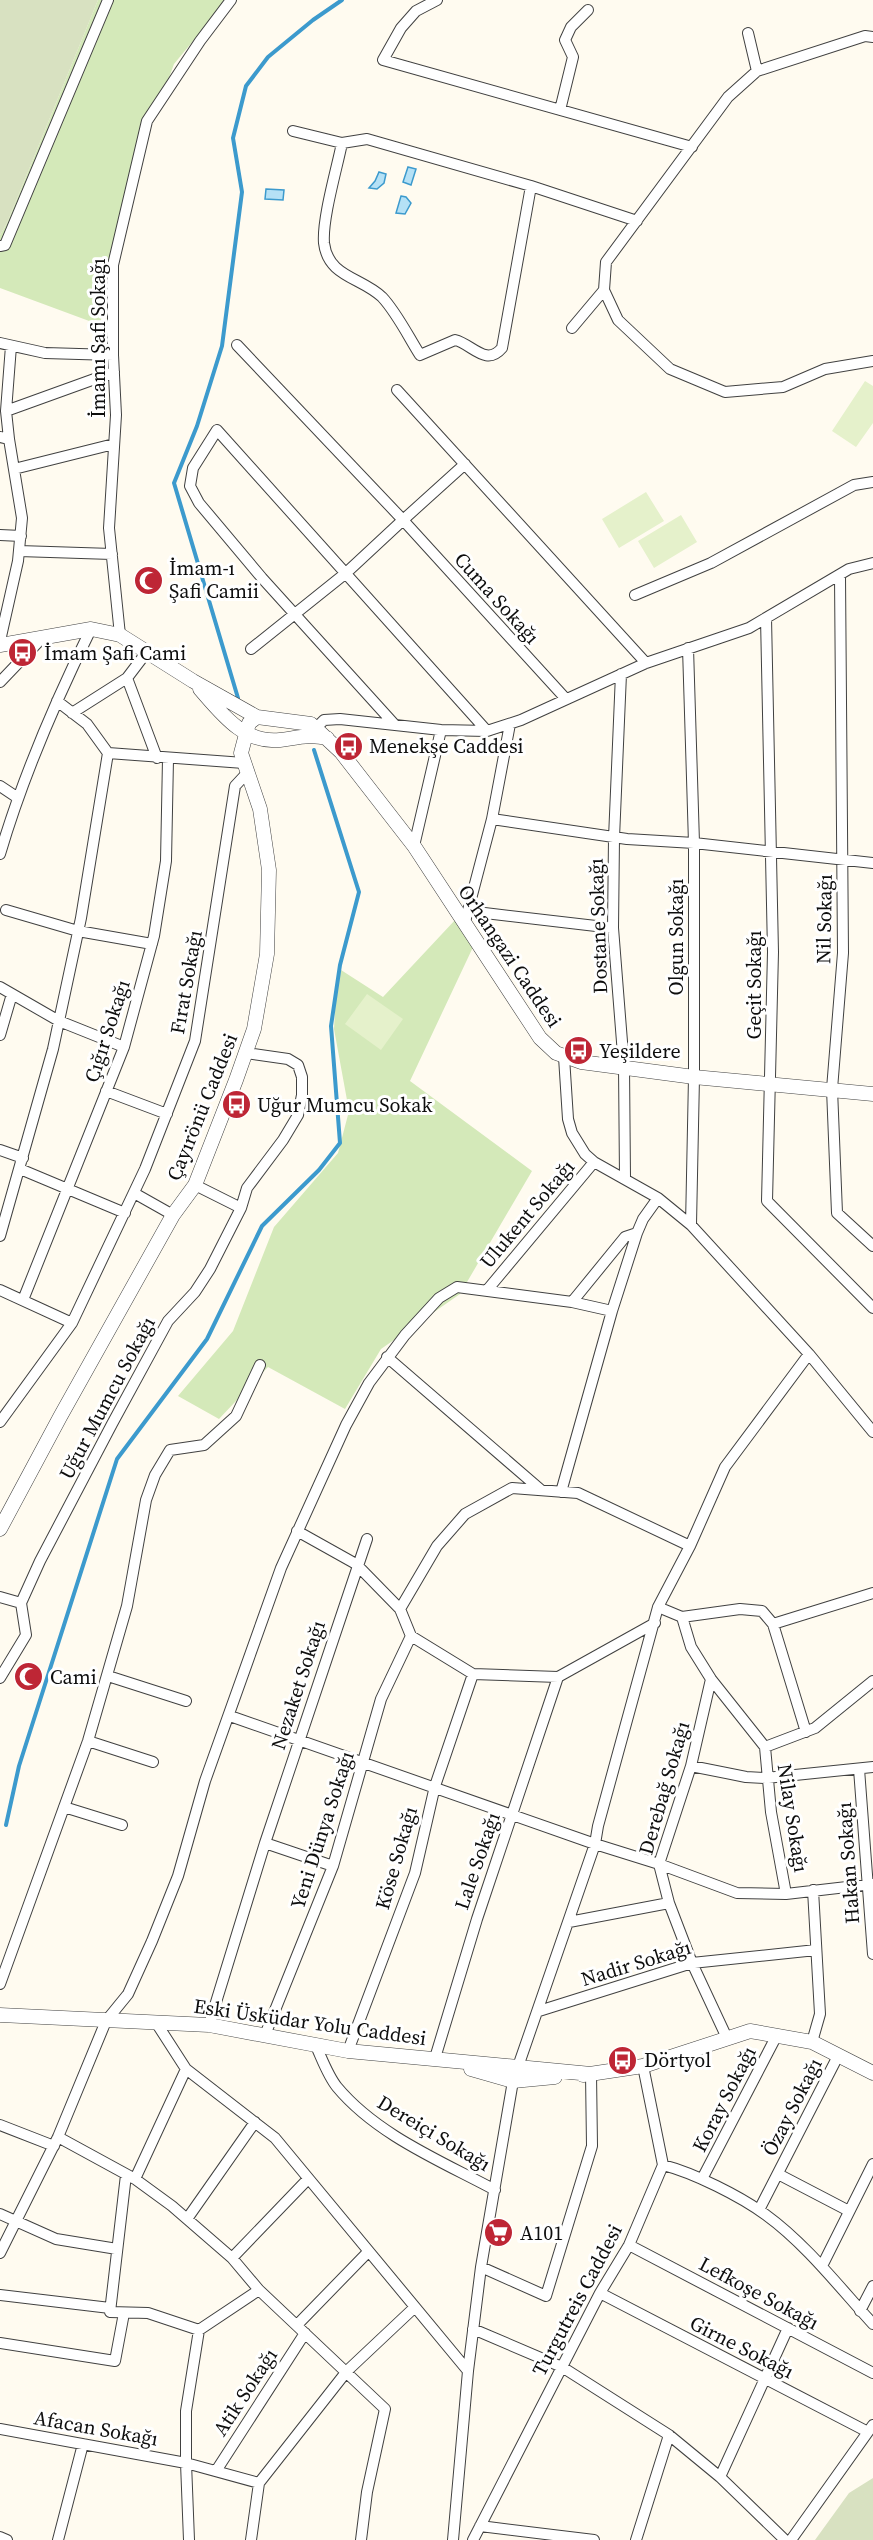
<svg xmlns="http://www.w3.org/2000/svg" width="873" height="2540" font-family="'Source Serif 4',serif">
<rect width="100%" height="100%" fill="#fffbf0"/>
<path fill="#d4e9b9" d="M98 0H227L174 64 123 203 100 325 0 288V235L7 223Z
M456 919 474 945 410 1081 532 1171 460 1294 381 1349 345 1409 268 1367 219 1419 178 1396 233 1331 274 1227 338 1153 349 1111 334 1029 336 994 341 970 383 997Z"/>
<path fill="#d8e1c1" d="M0 0H98L7 223 0 235Z
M873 2478V2540H815L849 2493Z"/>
<path fill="#e5f1cb" d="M865 381 873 386V423L856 447 832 431Z
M646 492 664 521 619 548 602 519Z
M681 515 697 542 654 568 638 541Z
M367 994 403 1019 381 1050 345 1024Z"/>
<path fill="#b5e1f6" stroke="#3c9acd" stroke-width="1.5" d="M408 167 416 169 411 185 403 182Z
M379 172 386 174 384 183 377 189 369 188 375 181Z
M266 189 284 190 283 200 265 199Z
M401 196 406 197 411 203 405 214 396 213Z"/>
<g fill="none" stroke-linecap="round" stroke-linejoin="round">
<path stroke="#3c9acd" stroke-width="4" d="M238 698 174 483 197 426 222 346 242 192 233 138 246 86 268 57 313 20 342 0
M6 1825 19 1766 117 1459 207 1339 262 1226 319 1170 340 1143 331 1026 340 965 359 892 314 750"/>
<defs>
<path id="minor" d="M437 0 416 11 401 28 383 60 692 147
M748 33 757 71
M873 37 865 36 757 71 728 97 606 262 604 290 618 320 670 369 725 392 783 387 825 369 873 361
M560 110 573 57 565 40 571 27 588 10
M293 131 342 143 367 139 531 186 637 221
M342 143C337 168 322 219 324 243 328 277 361 277 382 297 397 313 408 336 420 355L455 340C472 344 486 367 502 348L531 186
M0 246 5 245 108 0
M572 328 604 290
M0 343 45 353 113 355
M237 345 403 520 346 573 251 649
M397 390 646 663
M6 411 11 346
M0 437 9 439 6 411 114 372
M465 464 403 520 566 699
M14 469 114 444
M0 535 21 536
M19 551 112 554
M840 576 843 953 832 1089 837 1213 873 1246
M635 595 711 563 854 485 873 482
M766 618 773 952 767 1201 873 1308
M120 635 109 528 116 415 113 355V265L147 121 200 41 231 0
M0 641 18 561 22 518 9 439
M688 648 694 843V1077L691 1225
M146 653 127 678 157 758
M621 674 614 838 613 928 624 1067 625 1178
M0 682 43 637
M57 701 87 724 108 753
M72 713 127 678
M510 724 492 819 627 839 694 843 873 863
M395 725 262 578 199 503 190 486 193 468 217 430 487 731
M311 733 324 720 340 719 441 730 487 731 521 720 646 663 749 628 849 569 873 563
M0 786 18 798
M414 846 441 730
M0 854C23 776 55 702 91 629
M6 910 78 931 152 944
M468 911 613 928
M466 918 492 819
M0 987 59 1021 124 1047
M0 1035 12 994
M564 1057 568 1119 572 1133 585 1154 594 1162 658 1198 691 1225 809 1354 873 1432
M106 1091 167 1114
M0 1150 23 1158
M20 1169 125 1213
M195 1185 241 1208
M134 1193 173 1215
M0 1236 53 1049 81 918 108 753 244 763
M488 1289 594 1162
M0 1290 72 1323
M23 1300 124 1047 154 936 166 861 168 759
M572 1302 625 1237 637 1233 643 1219 658 1198
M387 1357 541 1490
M0 1422 72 1323 145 1169 195 1041 235 786 248 772
M561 1492 612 1311 637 1233
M297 1531 356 1564 400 1609 411 1636 473 1674 558 1677 655 1623
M0 1597 21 1603
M658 1607 682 1617 691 1647 711 1679 765 1747 815 1728 873 1681
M400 1609 437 1546 465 1514 512 1488 578 1493 690 1546
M682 1617 740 1609 762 1611 773 1624
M108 1676 186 1701
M0 1678 26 1635 21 1603 40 1561 112 1424 168 1321 195 1292 210 1269 241 1208 247 1188 283 1140 298 1115 302 1095V1077L298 1065 288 1059 246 1053
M711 1679 691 1766 659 1864 669 1903 692 1963 727 2038
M230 1716 595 1844 659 1864 737 1893 786 1894 873 1884
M806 1732 773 1624 873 1593
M88 1741 153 1762
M765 1747 771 1812 786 1894
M691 1766 746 1777 766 1778 873 1767
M859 1769 873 1954
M64 1807 122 1825
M265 1843 333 1866
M569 1922 669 1903
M0 1984 88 1741 127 1606 146 1500 155 1475 170 1450 204 1445 236 1416 260 1365
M539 2011 692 1963 816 1950
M157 2024 186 2069 275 2138 468 2371
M209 2025 265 1843 367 1539
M265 2035 333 1866 381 1699 411 1636
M812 2042 820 2014 813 1890
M316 2046C322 2059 328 2076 337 2087 377 2135 441 2161 495 2190
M348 2051 415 1873 435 1786 473 1674
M435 2058 477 1919 558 1677
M0 2125 54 2146
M58 2137 135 2179 172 2206 232 2258 259 2290 385 2409 367 2492 361 2540
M663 2165C694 2173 740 2196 766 2215 806 2244 840 2288 873 2324
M778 2174 849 2211
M126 2175 110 2312 148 2313 199 2330 259 2290
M135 2179 186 2069
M702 2179 777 2035
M759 2210 838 2056
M0 2214 56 2239 117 2249
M187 2219 255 2122
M629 2245 873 2373
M0 2253 58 2137 106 2021 128 1994 152 1941 178 1876 205 1781 281 1568 346 1425 369 1383 405 1335 439 1298 457 1287 572 1302 612 1311
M232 2258 308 2179
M822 2266 873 2164
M481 2267 546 2296 592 2146 591 2074
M600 2293 868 2432
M0 2295 110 2308
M860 2311 873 2286
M297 2325 368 2252
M473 2329 562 2367 669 2435
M199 2330 186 2411V2463L259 2483
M0 2343 115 2361 124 2313
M0 2429 186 2463 189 2540
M216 2471 305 2333
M720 2477 788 2328
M480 2526 594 2540
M0 2537 7 2540
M58 2540 83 2444
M251 2540 259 2483 347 2371 415 2307
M453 2540 468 2371 481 2267 513 2081 595 1844 598 1826 658 1607 690 1546 725 1467 809 1354
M473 2540 600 2293 629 2245 663 2165 643 2066
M636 2540 669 2435 720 2477 785 2540
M791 2540 873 2425"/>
<path id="tertiary" d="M0 645 91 629 120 635 193 681 257 717 311 724 341 752 414 846 540 1038 556 1053 581 1062 694 1077 873 1094
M200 689C221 713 244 744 280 740 297 738 309 734 327 738
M0 1529 60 1417 173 1215 195 1185 236 1080 254 1029 267 954 269 870 260 809 241 753 249 723 257 717
M0 2015 209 2025 348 2051 591 2074
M471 2069 513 2081 555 2077
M583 2075 643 2066 750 2031 812 2042 873 2073"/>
</defs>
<use href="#minor" stroke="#414141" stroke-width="12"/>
<use href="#tertiary" stroke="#414141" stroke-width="15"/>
<use href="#minor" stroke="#fff" stroke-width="10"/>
<use href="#tertiary" stroke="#fff" stroke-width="14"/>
</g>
<defs>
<symbol id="mosque-disc" viewBox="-11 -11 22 22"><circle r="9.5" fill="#be2635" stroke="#fff"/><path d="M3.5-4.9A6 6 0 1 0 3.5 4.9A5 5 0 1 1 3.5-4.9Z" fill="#fff"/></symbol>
<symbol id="bus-disc" viewBox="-11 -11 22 22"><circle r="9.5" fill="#be2635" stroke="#fff"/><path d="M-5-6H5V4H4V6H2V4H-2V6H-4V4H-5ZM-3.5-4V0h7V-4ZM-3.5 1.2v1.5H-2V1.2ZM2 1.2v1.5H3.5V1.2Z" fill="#fff"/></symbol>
<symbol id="supermarket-disc" viewBox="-11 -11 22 22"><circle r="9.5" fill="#be2635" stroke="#fff"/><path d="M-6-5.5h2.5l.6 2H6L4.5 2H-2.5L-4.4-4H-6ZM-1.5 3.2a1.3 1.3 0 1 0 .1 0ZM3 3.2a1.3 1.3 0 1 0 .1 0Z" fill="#fff"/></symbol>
</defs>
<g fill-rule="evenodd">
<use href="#mosque-disc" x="132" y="564" width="33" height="33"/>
<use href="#bus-disc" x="6" y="636" width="33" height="33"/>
<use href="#bus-disc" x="332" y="730" width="33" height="33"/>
<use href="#bus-disc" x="562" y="1034" width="33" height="33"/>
<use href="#bus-disc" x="220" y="1088" width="33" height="33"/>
<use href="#mosque-disc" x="12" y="1660" width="33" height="33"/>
<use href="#bus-disc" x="606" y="2044" width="33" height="33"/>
<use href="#supermarket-disc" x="482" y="2216" width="33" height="33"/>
</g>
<g text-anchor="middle" stroke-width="6" stroke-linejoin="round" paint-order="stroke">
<g font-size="20" fill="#0e0e0e" stroke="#fff">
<text transform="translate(98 338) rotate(-90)" y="7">İmamı Şafi Sokağı</text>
<text transform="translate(497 598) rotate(48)" y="7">Cuma Sokağı</text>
<text transform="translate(824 919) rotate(-89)" y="7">Nil Sokağı</text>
<text transform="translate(598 926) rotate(-92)" y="7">Dostane Sokağı</text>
<text transform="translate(676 937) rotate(-90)" y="7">Olgun Sokağı</text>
<text transform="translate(510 956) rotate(56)" y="7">Orhangazi Caddesi</text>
<text transform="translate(186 982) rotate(-80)" y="7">Fırat Sokağı</text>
<text transform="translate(754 985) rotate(-90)" y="7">Geçit Sokağı</text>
<text transform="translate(107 1031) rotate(-72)" y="7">Çığır Sokağı</text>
<text transform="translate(202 1107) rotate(-68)" y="7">Çayırönü Caddesi</text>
<text transform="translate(527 1214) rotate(-50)" y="7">Ulukent Sokağı</text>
<text transform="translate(107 1398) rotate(-62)" y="7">Uğur Mumcu Sokağı</text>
<text transform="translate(298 1685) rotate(-72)" y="7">Nezaket Sokağı</text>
<text transform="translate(664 1788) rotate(-74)" y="7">Derebağ Sokağı</text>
<text transform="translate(793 1818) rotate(81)" y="7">Nilay Sokağı</text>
<text transform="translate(322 1830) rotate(-72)" y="7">Yeni Dünya Sokağı</text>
<text transform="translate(396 1858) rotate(-74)" y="7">Köse Sokağı</text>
<text transform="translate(477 1861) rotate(-71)" y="7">Lale Sokağı</text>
<text transform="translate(848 1863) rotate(-94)" y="7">Hakan Sokağı</text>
<text transform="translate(636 1963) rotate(-17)" y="7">Nadir Sokağı</text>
<text transform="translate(310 2022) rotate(8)" y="7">Eski Üsküdar Yolu Caddesi</text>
<text transform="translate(724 2099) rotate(-63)" y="7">Koray Sokağı</text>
<text transform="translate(792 2107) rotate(-63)" y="7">Özay Sokağı</text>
<text transform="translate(434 2133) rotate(31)" y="7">Dereiçi Sokağı</text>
<text transform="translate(759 2293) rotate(28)" y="7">Lefkoşe Sokağı</text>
<text transform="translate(577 2300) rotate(-62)" y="7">Turgutreis Caddesi</text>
<text transform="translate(742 2347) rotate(27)" y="7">Girne Sokağı</text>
<text transform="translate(245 2392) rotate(-57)" y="7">Atik Sokağı</text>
<text transform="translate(96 2428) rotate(10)" y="7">Afacan Sokağı</text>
</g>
<g font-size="20" fill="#0e0e0e" stroke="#fff" text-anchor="start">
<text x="169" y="575">İmam-ı<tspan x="169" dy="23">Şafi Camii</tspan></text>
<text x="44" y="660">İmam Şafi Cami</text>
<text x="369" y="753">Menekşe Caddesi</text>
<text x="599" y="1058">Yeşildere</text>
<text x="257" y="1112">Uğur Mumcu Sokak</text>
<text x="50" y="1684">Cami</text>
<text x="644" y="2067">Dörtyol</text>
<text x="520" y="2240">A101</text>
</g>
</g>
</svg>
